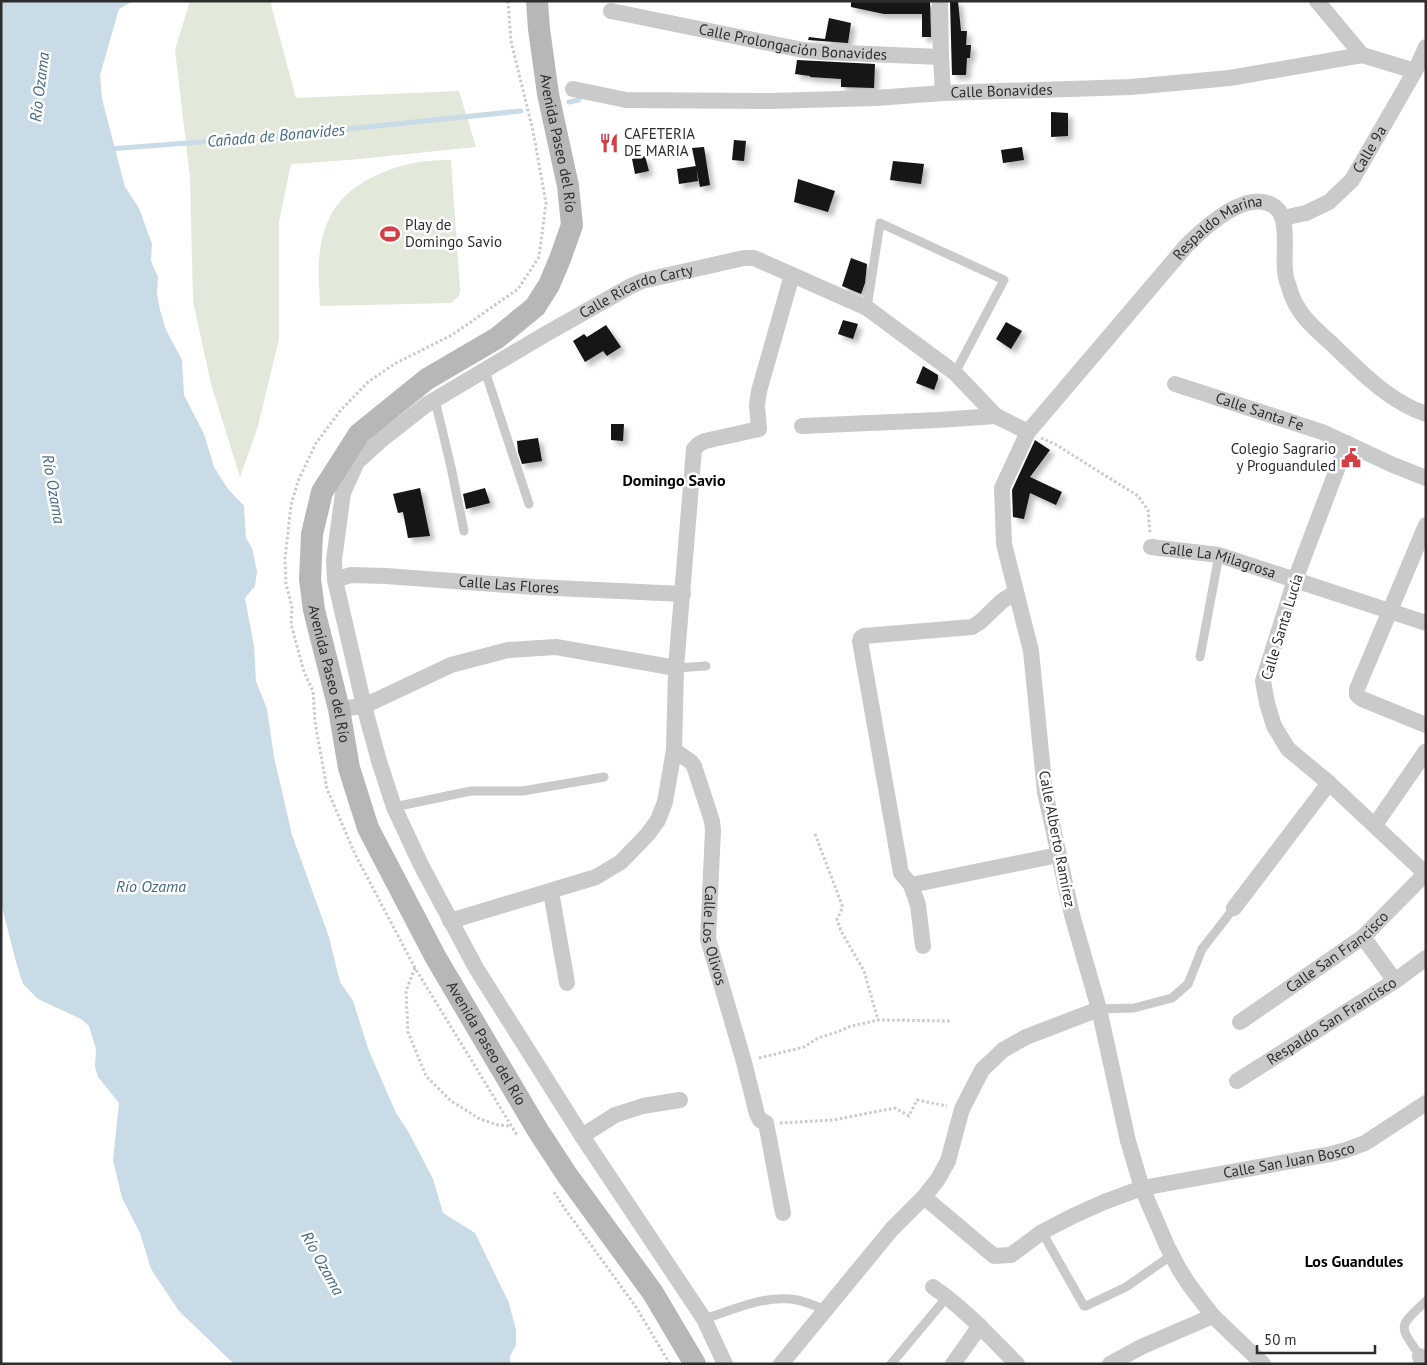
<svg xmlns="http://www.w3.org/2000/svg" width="1427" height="1365" font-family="'PT Sans',sans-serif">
<defs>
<filter id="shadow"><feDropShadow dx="4.5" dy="4.5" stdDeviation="2.5" flood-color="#0004"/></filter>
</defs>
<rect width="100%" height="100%" fill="#fff"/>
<path fill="#e2e9db" d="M190 1H272L271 5 296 98 459 91 476 147 349 160 291 164 279 222V339L258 426 240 477 211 384 193 301 190 177 175 50Z
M451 160 460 290 459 296 451 303 320 306C319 285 317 265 321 244 323 232 329 216 337 205 356 180 398 163 428 161 436 160 444 160 451 160Z"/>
<path fill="#c9dbe7" d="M1 1H133L119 9 100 75 102 99 125 187 139 208 152 244 151 261 158 277 157 293 160 310 166 330 182 360 184 395 204 434 214 467 228 489 244 506 246 538 252 548 257 571 255 586 245 598 254 646 256 681 267 709 274 757 292 835 329 937 340 982 353 1001 369 1051 396 1113 408 1131 433 1179 443 1213 475 1233 509 1303 516 1330V1345L510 1356V1364H234L179 1311 151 1269 140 1233 122 1198 113 1160 119 1103 98 1077 95 1067 96 1049 89 1026 81 1019 38 999 23 984 16 962 1 903Z"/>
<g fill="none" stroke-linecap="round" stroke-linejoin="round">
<path stroke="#c9dbe7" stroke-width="5" d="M569 102 579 100
M109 149 279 136 521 111"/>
</g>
<path fill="#141414" filter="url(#shadow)" d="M851 1H930L931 37H922V14H884L851 7Z
M950 1H958L961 31H967L966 45H971L970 58H967L966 75H952Z
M829 18 851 23 848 43 808 40 809 37 825 39Z
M797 60 875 64 874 88 841 87V79L810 77V76L795 74Z
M1051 112 1068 113V136L1051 137Z
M734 140 746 141 744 161 732 160Z
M704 147 710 185 700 187 692 148Z
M1022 147 1024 160 1003 163 1001 150Z
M645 156 649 171 635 174 632 159Z
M893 161 924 164 921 184 890 180Z
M696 166 698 181 679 184 677 169Z
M798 179 835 191 828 212 794 202Z
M851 258 867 264 865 283 861 294 842 286Z
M843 320 858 324 853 339 838 334Z
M1006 322 1022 331 1011 349 996 339Z
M606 325 621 347 607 356 603 351 585 362 573 341 584 334 587 337Z
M923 366 938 375V379L934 390 916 383Z
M611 424H624L623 441 611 440Z
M538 438 542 461 522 464 518 452 517 441Z
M1035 440 1050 450 1030 477 1062 492 1056 505 1030 493 1024 519 1013 517 1012 490Z
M420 488 430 536 408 538 403 512 398 513 393 494Z
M485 488 490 503 466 509 463 494Z"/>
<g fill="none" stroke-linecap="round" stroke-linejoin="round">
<path stroke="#cacaca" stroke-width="3" stroke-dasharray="2.5 2.5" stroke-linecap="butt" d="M508 1 511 41 533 131 546 203 539 257 518 289 452 335 396 363 368 382 340 411 316 443 298 481 291 505 285 559 286 584 292 607 291 624 304 672 313 691 315 722 327 789 355 854 415 968 517 1135
M1041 438 1055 444 1138 496 1148 510 1150 533
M815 834 842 905 841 911 837 919 841 931 864 971 878 1020
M415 968 406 991 408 1032 426 1076 451 1101 480 1119 498 1125 510 1126
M759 1058 804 1047 818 1038 840 1031 848 1027 878 1020 951 1021
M780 1123 833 1120 895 1108 909 1116 917 1100 947 1106
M554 1192 565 1209 636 1307 670 1364"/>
<path stroke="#cacaca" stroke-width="9" d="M867 308 880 223 1004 280 955 373
M485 371 529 504
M435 400 451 467 464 531
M1200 657 1219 555
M676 668 706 666
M394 807 471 791H523L604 777
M1099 1009 1134 1008 1172 998 1188 984 1202 949 1234 908
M1042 1232 1084 1306H1086L1126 1287 1172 1255
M704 1319C733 1310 766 1294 797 1300 807 1302 817 1307 827 1310
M1420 1356C1398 1324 1398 1328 1426 1301
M891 1364 947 1297"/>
<g stroke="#cacaca" stroke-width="16">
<path d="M940 1 941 57"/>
<path d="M1317 1 1362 55"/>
<path id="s1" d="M611 11 803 50 822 52 941 57 943 93"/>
<path id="s2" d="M573 89 626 100 770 101 876 98 943 93 1131 87 1230 78 1362 55 1415 71"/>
<path id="s3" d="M1283 218 1306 213 1329 202 1352 180 1415 71 1426 47"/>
<path id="s4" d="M1175 384 1322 432 1393 465 1426 478"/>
<path d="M802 426 938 420 996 416"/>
<path d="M1347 443 1295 580 1263 681 1267 703 1274 726 1288 749 1329 783 1426 874"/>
<path d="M1426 525 1357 689V695L1362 699 1426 725"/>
<path id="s5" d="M1151 547 1219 555 1426 623"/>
<path id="s6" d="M335 580 351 575 386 576 534 587 683 594"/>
<path d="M339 709 364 706 451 665 508 650 556 647 676 668"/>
<path id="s7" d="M674 750 691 762 694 766 712 821 713 830 708 939 744 1062 757 1114 760 1120 766 1123 783 1213"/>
<path d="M1375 825 1426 751"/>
<path d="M911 885 1058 855"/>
<path d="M551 892 567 983"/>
<path d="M1234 908 1329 783"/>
<path d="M450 921 596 877 621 862 648 834 658 820 665 802 674 750 676 668 694 449 699 444 705 441 759 429 757 405 759 391 792 275"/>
<path d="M1363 937 1395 981"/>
<path d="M923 946 918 905 911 885 901 873 860 641 861 638 864 636 972 627 980 622 1002 601 1016 592"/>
<path id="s8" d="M1240 1022 1363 937 1426 873"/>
<path id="s9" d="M1237 1081 1395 981 1426 958"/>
<path d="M582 1136 615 1115 643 1106 680 1100"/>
<path id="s10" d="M924 1197 994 1256 1011 1255 1042 1232 1073 1216 1104 1202 1142 1188 1331 1154 1346 1150 1365 1143 1426 1103"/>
<path d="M933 1287C964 1308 990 1337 1017 1364"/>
<path d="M1420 1356 1422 1364"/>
<path id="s11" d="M725 1364 704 1319 582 1136 476 968 421 865 394 807 379 761 364 706 335 580 334 560 343 493 357 462 380 441 426 405 544 335 629 287 642 281 744 258H754L867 308 955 373 996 416 1028 432"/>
<path d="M781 1364 892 1229 924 1197 938 1179 948 1161 962 1109 982 1070 1003 1050 1026 1037 1099 1009"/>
<path d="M953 1364 980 1326"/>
<path d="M1110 1364 1141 1347 1213 1316"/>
<path id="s12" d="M1263 1364 1213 1316 1190 1286 1179 1269 1167 1246 1142 1188 1128 1141 1099 1009 1072 915 1045 792 1031 651 1004 544 1002 488 1028 432 1187 245C1205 227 1248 187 1275 207 1290 218 1283 252 1285 269 1285 275 1287 282 1289 287 1291 294 1294 302 1298 308 1306 322 1320 333 1332 344 1360 371 1388 401 1426 414"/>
</g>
<path stroke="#b7b7b7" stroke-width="22" id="s13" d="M537 1 539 29 548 94 568 186 572 225 560 259 549 285 535 307 497 338 427 379 359 434 322 492 312 534 310 579 314 610 339 709 349 768 368 828 436 958 537 1129 567 1175 653 1293 695 1364"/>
</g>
<defs>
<symbol id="restaurant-bare" viewBox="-9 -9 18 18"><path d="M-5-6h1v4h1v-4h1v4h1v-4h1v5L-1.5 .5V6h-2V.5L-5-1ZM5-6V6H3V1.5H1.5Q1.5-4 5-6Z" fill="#d43e44" stroke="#fff" stroke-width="2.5" paint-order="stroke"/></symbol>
<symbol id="stadium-bare" viewBox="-9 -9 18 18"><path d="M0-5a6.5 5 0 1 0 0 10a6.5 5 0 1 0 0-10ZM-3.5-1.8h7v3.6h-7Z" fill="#d43e44" stroke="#fff" stroke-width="2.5" paint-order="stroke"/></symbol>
<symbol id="civic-bare" viewBox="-9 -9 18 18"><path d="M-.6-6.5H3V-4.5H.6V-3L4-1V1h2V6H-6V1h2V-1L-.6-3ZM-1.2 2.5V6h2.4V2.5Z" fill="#d43e44" stroke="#fff" stroke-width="2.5" paint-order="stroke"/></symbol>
</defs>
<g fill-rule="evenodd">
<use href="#restaurant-bare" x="595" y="129" width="28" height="28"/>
<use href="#stadium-bare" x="376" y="220" width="28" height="28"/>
<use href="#civic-bare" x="1337" y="444" width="28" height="28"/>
</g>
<g text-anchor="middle" stroke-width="5" stroke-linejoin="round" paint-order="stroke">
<g font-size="15" fill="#2d2d2d" stroke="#fff">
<text dy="5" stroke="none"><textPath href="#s1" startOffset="185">Calle Prolongación Bonavides</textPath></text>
<text dy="5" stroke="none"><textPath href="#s2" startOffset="430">Calle Bonavides</textPath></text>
<text dy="5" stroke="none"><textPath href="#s13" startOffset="144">Avenida Paseo del Río</textPath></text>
<text dy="5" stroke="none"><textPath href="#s3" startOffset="116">Calle 9a</textPath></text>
<text dy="5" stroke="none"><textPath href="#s12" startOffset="1276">Respaldo Marina</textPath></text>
<text dy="5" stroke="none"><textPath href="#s11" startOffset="1335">Calle Ricardo Carty</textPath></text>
<text dy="5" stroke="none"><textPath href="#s4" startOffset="89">Calle Santa Fe</textPath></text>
<text dy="5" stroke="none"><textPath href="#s5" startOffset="69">Calle La Milagrosa</textPath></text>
<text dy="5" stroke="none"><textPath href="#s6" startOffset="175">Calle Las Flores</textPath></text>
<text transform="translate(1282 627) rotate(-73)" y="5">Calle Santa Lucía</text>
<text dy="5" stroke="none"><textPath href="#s13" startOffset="789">Avenida Paseo del Río</textPath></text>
<text transform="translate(1057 839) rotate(79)" y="5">Calle Alberto Ramírez</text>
<text dy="5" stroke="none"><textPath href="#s7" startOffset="199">Calle Los Olivos</textPath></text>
<text dy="5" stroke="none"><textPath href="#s8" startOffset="120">Calle San Francisco</textPath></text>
<text dy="5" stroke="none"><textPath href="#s9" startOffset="112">Respaldo San Francisco</textPath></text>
<text dy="5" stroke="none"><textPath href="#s13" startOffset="1194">Avenida Paseo del Río</textPath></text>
<text dy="5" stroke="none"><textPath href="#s10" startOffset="406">Calle San Juan Bosco</textPath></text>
</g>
<g font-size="15" fill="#2d2d2d" stroke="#fff" text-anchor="start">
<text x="624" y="139">CAFETERIA<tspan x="624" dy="17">DE MARIA</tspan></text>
<text x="405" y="230">Play de<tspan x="405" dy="17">Domingo Savio</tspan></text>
<text x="1336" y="454" text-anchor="end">Colegio Sagrario<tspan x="1336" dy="17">y Proguanduled</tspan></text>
</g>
<g font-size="16" font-style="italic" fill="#436a87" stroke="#fff">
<text transform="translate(39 87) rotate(-83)" y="6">Río Ozama</text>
<text transform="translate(276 135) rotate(-5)" y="6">Cañada de Bonavides</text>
<text transform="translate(54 489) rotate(80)" y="6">Río Ozama</text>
<text x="151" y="892">Río Ozama</text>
<text transform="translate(323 1263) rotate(61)" y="6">Río Ozama</text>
</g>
<g font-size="16" font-weight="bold" fill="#000" stroke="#fff">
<text x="674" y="486">Domingo Savio</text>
<text x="1354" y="1267">Los Guandules</text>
</g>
</g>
<rect width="1427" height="1365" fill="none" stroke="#2d2d2d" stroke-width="5"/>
<path d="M1257 1345v8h118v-8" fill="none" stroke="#2d2d2d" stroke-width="2.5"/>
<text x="1264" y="1345" font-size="15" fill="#2d2d2d" stroke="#ffffff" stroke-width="4" paint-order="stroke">50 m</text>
</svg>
